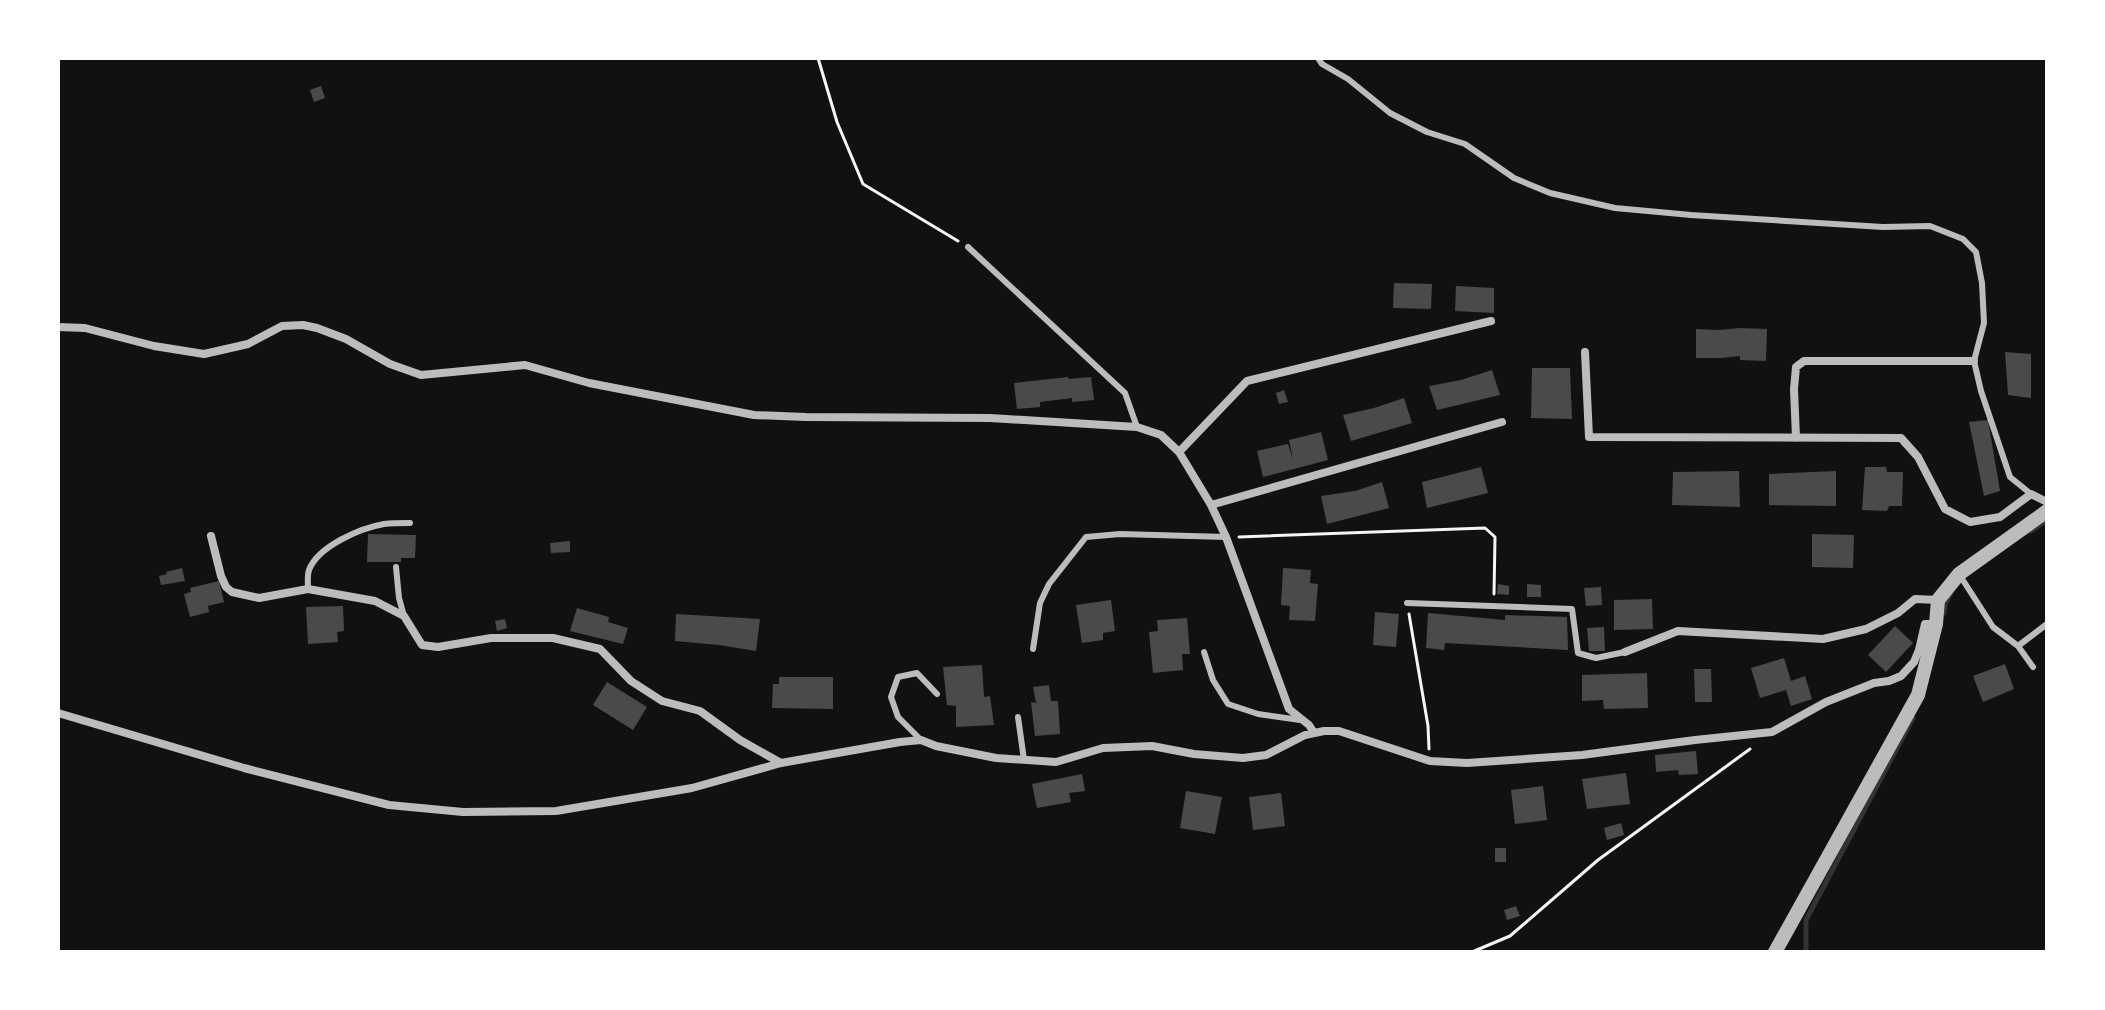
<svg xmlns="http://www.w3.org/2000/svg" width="2105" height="1010" font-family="Inter,sans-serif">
<rect width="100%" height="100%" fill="#111"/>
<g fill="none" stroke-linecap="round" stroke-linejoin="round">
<path stroke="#333" stroke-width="5" d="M2031 531 2047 520
M1944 613 1945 604 1951 593
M1806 952V920L1913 718"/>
</g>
<path fill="#4a4a4a" d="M321 86 325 98 314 102 310 90Z
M1394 283 1432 284 1431 309 1393 308Z
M1456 286 1494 288V313L1455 311Z
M1740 328 1767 329 1766 361 1740 360V356L1721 358H1696V329L1719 330Z
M2005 352 2031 354V398L2008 395Z
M1532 368H1570L1572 419 1531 418Z
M1492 370 1500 395 1437 410 1429 386 1461 380Z
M1068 377 1069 379 1091 377 1094 400 1072 402V398L1040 402V407L1017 409 1014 383Z
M1284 390 1288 402 1279 404 1276 393Z
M1404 398 1412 423 1351 441 1343 415 1374 408Z
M1988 420 2000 491 1984 496 1969 422Z
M1321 432 1328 460 1263 477 1257 451 1288 444 1293 459 1289 440Z
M1481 467 1488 493 1427 508 1422 482Z
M1865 467H1886L1887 472H1903L1902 506H1889L1887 511 1862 510Z
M1739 471 1740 507 1672 505 1673 472Z
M1836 471V506L1769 505V474Z
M1382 482 1389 508 1327 524 1321 496 1355 491Z
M368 534 416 535 415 558H401V562H367Z
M1812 534 1854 535 1853 568 1812 567Z
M570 541V552L551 553 550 543Z
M182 568 185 581 161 585 159 576 167 574 166 572Z
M1283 568 1311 570 1310 583 1318 584 1315 621 1289 620 1290 606 1281 605Z
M219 581 224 602 208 606 209 612 190 617 184 594 191 592 190 588Z
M1498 584 1509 586V595L1497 594Z
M1527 584 1541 585V597H1527Z
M1601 587 1602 605 1586 606 1584 588Z
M1652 599 1653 629 1614 630V600Z
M1111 600 1115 631 1103 633V640L1082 643 1076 605Z
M343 606 344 631 337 632 338 642 308 644 306 607Z
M577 608 609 617 608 622 628 628 623 644 570 631Z
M1375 612 1399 614 1396 647 1373 645Z
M1428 613 1505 620V615L1567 617 1568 650 1445 643 1444 650 1426 648Z
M676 614 760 619 756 651 719 645 675 641Z
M1187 618 1190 654H1182L1183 670 1153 673 1149 632 1158 631 1157 620Z
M505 619 507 628 497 631 495 621Z
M1895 626 1913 643 1886 672 1868 655Z
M1604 627 1605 651H1589L1587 628Z
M1784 658 1791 681 1805 676 1812 699 1791 706 1786 690 1760 698 1751 668Z
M2005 664 2014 689 1983 702 1973 676Z
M982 665 984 697 990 696 994 725 956 727V706L947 705 943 667Z
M1694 669H1711L1712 702H1695Z
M1647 673 1648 708 1604 709 1603 700 1582 701V675Z
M779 677H833V709L772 708 773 684H779Z
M607 682 647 707 633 730 593 705Z
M1049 685 1051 701H1058L1060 734 1035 736 1031 702 1036 703 1033 687Z
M1696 751 1698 774 1679 775 1678 770 1656 772 1655 755Z
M1626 773 1630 804 1587 809 1582 779Z
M1082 774 1085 791 1069 793 1071 802 1037 808 1032 784Z
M1543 786 1547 820 1515 824 1511 790Z
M1186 791 1222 797 1215 834 1180 828Z
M1281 793 1285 826 1253 830 1249 797Z
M1621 823 1624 835 1607 840 1604 828Z
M1495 848H1506V862H1495Z
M1516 906 1520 916 1507 920 1504 910Z"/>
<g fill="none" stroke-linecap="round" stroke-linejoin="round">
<path stroke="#f5f5f5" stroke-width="3" d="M818 58 837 122 863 184 958 241
M1239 537 1485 528 1495 537 1494 594
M1409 614 1428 726 1429 749
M1472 952 1510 936 1598 860 1750 749"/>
<path stroke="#bcbcbc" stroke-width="6" d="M1318 58 1322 64 1348 79 1390 113 1427 132 1465 144 1514 178 1550 193 1615 208 1691 215 1883 227 1930 226 1963 239 1976 252 1982 283 1984 323 1974 361 1981 391 2010 477 2031 494
M968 247 1125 393 1137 427
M396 567 399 598 404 616
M1959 574 1993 627 2018 646 2033 667
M308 589C308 582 307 576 309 570 318 546 361 528 384 524 392 523 402 523 410 523
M1407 603 1572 609 1578 653 1596 658 1625 652
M2018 646 2047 624
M1033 649 1040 603 1049 584 1086 537 1120 534 1226 537
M1204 652 1213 680 1228 704 1258 714 1300 720
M1018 717 1024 760
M921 740 898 717 891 697 898 677 917 673 937 694"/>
<path stroke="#bcbcbc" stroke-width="8" d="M58 327 85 328 154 346 204 354 248 344 282 326 303 325 317 328 346 339 390 364 421 375 525 365 589 383 754 415 806 417 990 418 1137 427 1161 435 1179 452 1211 505 1226 537 1289 709 1309 725 1314 733
M1585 352 1589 437 1901 438 1918 457 1945 509 1970 522 2000 517 2031 494 2047 502
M1796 438 1794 389 1796 367 1804 361H1974
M1179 452 1247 381 1491 321
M1211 505 1502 422
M211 536 221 576 226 587 232 592 259 598 308 589 375 601 404 616 422 645 438 647 491 638H553L600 649 631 681 662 701 700 711 740 740 781 763
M1625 652 1678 631 1823 639 1866 629 1898 613 1915 599 1938 600
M58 713 244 768 389 805 463 812 556 811 692 788 781 763 900 742 921 740 936 746 996 758 1056 762 1103 748 1152 746 1194 754 1243 758 1266 755 1305 735 1324 731H1339L1430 761 1467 763 1582 755 1695 740 1772 732 1826 702 1874 683 1889 681 1901 676 1914 662 1919 650 1925 624H1936"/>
<path stroke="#bcbcbc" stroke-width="14" d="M1775 952 1918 695 1936 624 1938 600 1959 574 2047 511"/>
</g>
<rect width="2105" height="1010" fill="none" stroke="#ffffff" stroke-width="120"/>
</svg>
